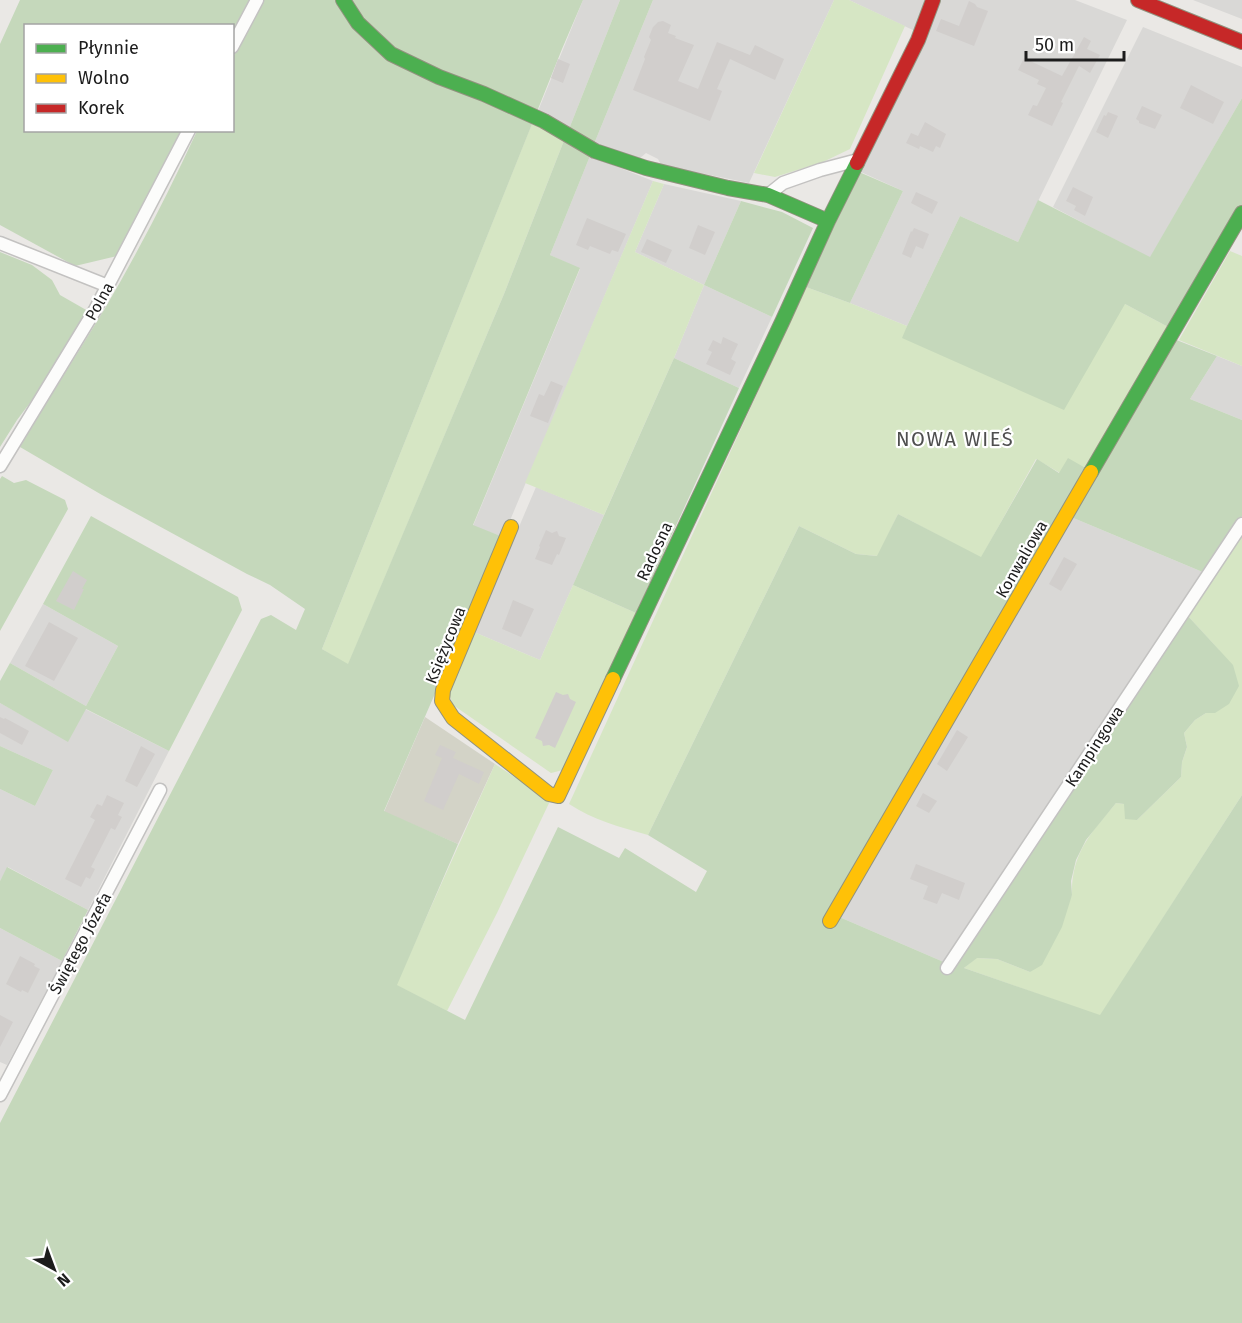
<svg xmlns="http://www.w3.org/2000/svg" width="1242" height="1323" font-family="'Fira Sans',sans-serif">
<rect width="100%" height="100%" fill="#eae8e5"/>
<path fill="#d9d8d6" d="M583 0H620L569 129 538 111Z
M653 0H834L749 183 661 165 658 159 646 153 639 159 594 144Z
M849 0H926L915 31Z
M941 0H1075L1127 20 1018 242 960 216 907 326 850 303 903 191 861 172Z
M1193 0H1242V19Z
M1143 27 1242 67V98L1150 258 1053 207Z
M590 156 653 181 503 537 473 526 580 269 550 255Z
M664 184 741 201 704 285 772 317 739 388 674 358 704 285 635 252Z
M1217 356 1242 366V420L1190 399Z
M536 487 604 515 540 660 474 632Z
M1071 517 1205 573 946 963 837 916Z
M43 604 118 646 86 706 10 663Z
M0 703 68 741 85 709 169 751 88 910 8 867 0 881V789L35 806 53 770 0 746Z
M0 928 62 961 7 1065 0 1062Z"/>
<path fill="#d3d3c7" d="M425 717 495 764 458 844 384 812Z"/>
<path fill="#d6e6c4" d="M834 0H849L905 26 850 149 823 162 775 177 754 173Z
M533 121 565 138 504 294 348 665 322 649Z
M653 181 664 184 635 252 704 285 674 358 604 515 525 483Z
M1230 251 1242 256V366L1179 340Z
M806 287 850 303 907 326 903 338 1125 304 1172 329 1089 470 1060 473 1036 459 981 558 898 514 878 556 856 554 799 526 648 835C620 827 593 820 569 804Z
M1242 534V795L1100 1016 964 968 976 958 997 959 1030 972 1072 895C1071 853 1091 833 1116 803L1124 804 1137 820 1181 777 1182 762 1187 747 1184 733 1195 720 1206 713 1219 650 1187 615Z
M573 585 636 613 563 770 551 773 453 705 449 693 474 632 540 660Z
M495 764 550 801 497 913 447 1011 396 985Z"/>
<path fill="#c5d8bb" d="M20 0H250L233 35 232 26H26V130L186 131 117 256 75 266 0 225V44Z
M262 0H583L562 49 322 649 348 664 504 294 565 138 590 156 550 255 580 268 473 525 503 537 384 811 458 844 397 985 465 1020 558 827 619 858 625 848 696 892 707 871 648 835 799 526 856 554 877 556 898 514 981 557 1037 459 1059 473 1068 458 1089 470 837 916 946 963 1187 615 1233 665 1239 686 1229 704 1215 713H1206L1195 720 1184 733 1187 747 1182 762 1181 777 1137 820 1125 819 1124 804 1116 803 1086 840 1076 860 1071 881 1072 895 1062 927 1042 965 1030 972 997 959 977 958 964 968 1100 1015 1242 795V1323H0V1123L261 619 271 615 296 630 305 609 270 585 247 574 102 495 20 447C47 401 76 356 104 310 138 252 169 192 197 131L232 130 233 57Z
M620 0H653L594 144 569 129Z
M1242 98V205L1172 329 1125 304 1064 410 902 338 907 326 960 216 1018 242 1038 200 1150 257Z
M859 172 903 191 850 303 806 287Z
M741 201 782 212 813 228 772 317 704 285Z
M0 252 32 265 52 280 60 295 88 311 45 383 17 420 0 447Z
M1174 339 1217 356 1190 399 1242 420V516L1205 573 1071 517Z
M674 358 739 388 636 613 573 585Z
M2 476 14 483 26 480 65 500 68 509 0 631V479Z
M91 516 238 597 242 610 169 751 86 709 68 742 0 703V681L10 663 86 706 118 646 43 604Z
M0 746 53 770 35 806 0 789Z
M7 867 88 910 62 961 0 928V881Z"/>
<path fill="#d1cecc" d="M969 1 975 4 977 7 988 11 974 46 936 31 941 19 959 26Z
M663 21 671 25 668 33 676 36 675 38 694 45 678 81 698 89 717 42 750 55 755 45 784 59 775 80 730 59 717 89 722 91 710 121 633 90 645 59 644 57 651 40 649 37 653 27 658 22Z
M1084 37 1091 41 1087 49 1100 55 1090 73 1079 66 1061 102 1063 103 1052 126 1028 115 1033 105 1037 106 1046 88 1037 84 1039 80 1018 70 1024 58 1062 76Z
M558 59 570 64 563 83 551 78Z
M1191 85 1224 102 1213 124 1180 108Z
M1142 106 1162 115 1155 129 1139 123V121L1136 119Z
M1108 112 1118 116 1108 138 1096 132 1104 115 1106 116Z
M925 122 946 134 940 148 936 146 933 152 920 146 919 149 906 143 911 133 918 136Z
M1073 187 1093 197 1085 216 1074 210 1076 206 1066 201Z
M916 192 938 202 932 214 911 203Z
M587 218 626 234 618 252 612 250 610 254 590 246 588 250 576 245Z
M698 225 715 232 705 255 689 248Z
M914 228 929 234 923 249 916 246 911 258 902 254 911 231 912 232Z
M647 239 672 250 666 263 641 252Z
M723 337 738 344 731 359 736 362 730 375 706 364 712 352 708 350 713 340 721 344Z
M551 381 563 386 548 423 530 416 539 394 544 396Z
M546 530 552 533 557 531 559 536 566 538 559 555 557 554 552 565 535 559 540 547 539 546Z
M1064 557 1077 564 1061 591 1049 584Z
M73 571 87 580 82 589H84L74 610 56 601Z
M513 600 534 609 521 637 502 629Z
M49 622 78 638 54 681 25 666Z
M556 692 563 695 568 694 570 699 576 702 555 748 549 745 543 746 542 741 535 738Z
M0 717 4 719 5 718 29 731 22 745 0 733Z
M957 730 968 737 947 771 937 764Z
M440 745 456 752 453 758 484 772 479 784 459 774 443 810 424 801 442 758 435 755Z
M141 746 155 754 137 787 125 781Z
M923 793 937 801 929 813 916 806Z
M107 795 124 803 118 815 122 817 115 830 111 828 91 867 95 869 90 879 86 877 81 887 65 879 95 820 90 817 97 804 102 806Z
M916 864 965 883 959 900 942 893 937 904 923 899 928 886 910 879Z
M20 956 35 964 34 966 40 969 28 993 22 990 21 992 6 984Z
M0 1015 13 1022 0 1047Z"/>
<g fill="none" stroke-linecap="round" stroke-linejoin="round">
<defs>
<path id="street" d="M232 47 257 0
M768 195 783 183 820 170 858 160
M0 243 108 286
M0 466 95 310 189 130
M947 968 1242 524
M0 1095 160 790"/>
<path id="fast" d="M343 0 358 23 391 54 439 77 484 94 544 121 595 151 646 168 728 188 768 195 828 221
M1091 472 1242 213
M613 679 783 320 828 221 857 163"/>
<path id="slow" d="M511 527 443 690 442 701 453 718 549 794 558 796 613 679
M830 921 1091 472"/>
<path id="jam" d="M1138 0 1242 42
M857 163 918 40 933 0"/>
</defs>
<use href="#street" stroke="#c3c2c1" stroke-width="15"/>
<use href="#fast" stroke="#91927e" stroke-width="16"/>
<use href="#slow" stroke="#91927e" stroke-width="16"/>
<use href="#jam" stroke="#91927e" stroke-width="16"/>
<use href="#street" stroke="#fcfcfb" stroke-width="12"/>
<use href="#fast" stroke="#4caf50" stroke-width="14"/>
<use href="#slow" stroke="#ffc107" stroke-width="14"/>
<use href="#jam" stroke="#c62828" stroke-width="14"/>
</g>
<g text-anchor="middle" stroke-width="4.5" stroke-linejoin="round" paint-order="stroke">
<g font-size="16" fill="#1c1c1c" stroke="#fff">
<text transform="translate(99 301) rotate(-61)" y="6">Polna</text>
<text transform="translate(654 551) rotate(-65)" y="6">Radosna</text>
<text transform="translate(1021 559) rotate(-60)" y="6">Konwaliowa</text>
<text transform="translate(445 645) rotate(-68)" y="6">Księżycowa</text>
<text transform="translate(1094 746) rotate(-57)" y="6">Kampingowa</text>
<text transform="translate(80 943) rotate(-62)" y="6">Świętego Józefa</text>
</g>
<g font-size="20" letter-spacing="1.5" fill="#4f4f4f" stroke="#fff">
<text x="955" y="446">NOWA WIEŚ</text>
</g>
</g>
<rect x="24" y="24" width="210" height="108" fill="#ffffff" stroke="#a4a4a4" stroke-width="1.5"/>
<rect x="36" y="44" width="30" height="9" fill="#4caf50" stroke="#a4a4a4" stroke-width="1.5"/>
<text x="78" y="54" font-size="18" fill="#1c1c1c">Płynnie</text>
<rect x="36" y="74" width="30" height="9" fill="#ffc107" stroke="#a4a4a4" stroke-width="1.5"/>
<text x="78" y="84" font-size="18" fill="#1c1c1c">Wolno</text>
<rect x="36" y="104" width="30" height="9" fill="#c62828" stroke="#a4a4a4" stroke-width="1.5"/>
<text x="78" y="114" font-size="18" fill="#1c1c1c">Korek</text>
<g transform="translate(54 1269) rotate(139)" stroke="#ffffff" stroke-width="4.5" paint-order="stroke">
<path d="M0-4.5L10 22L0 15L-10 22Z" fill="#1c1c1c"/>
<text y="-9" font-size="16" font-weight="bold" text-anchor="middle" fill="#1c1c1c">N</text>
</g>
<path d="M1026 51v9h98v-9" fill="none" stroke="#1c1c1c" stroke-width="3"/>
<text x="1035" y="51" font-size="18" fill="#1c1c1c" stroke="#ffffff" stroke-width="4.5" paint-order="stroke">50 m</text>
</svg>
